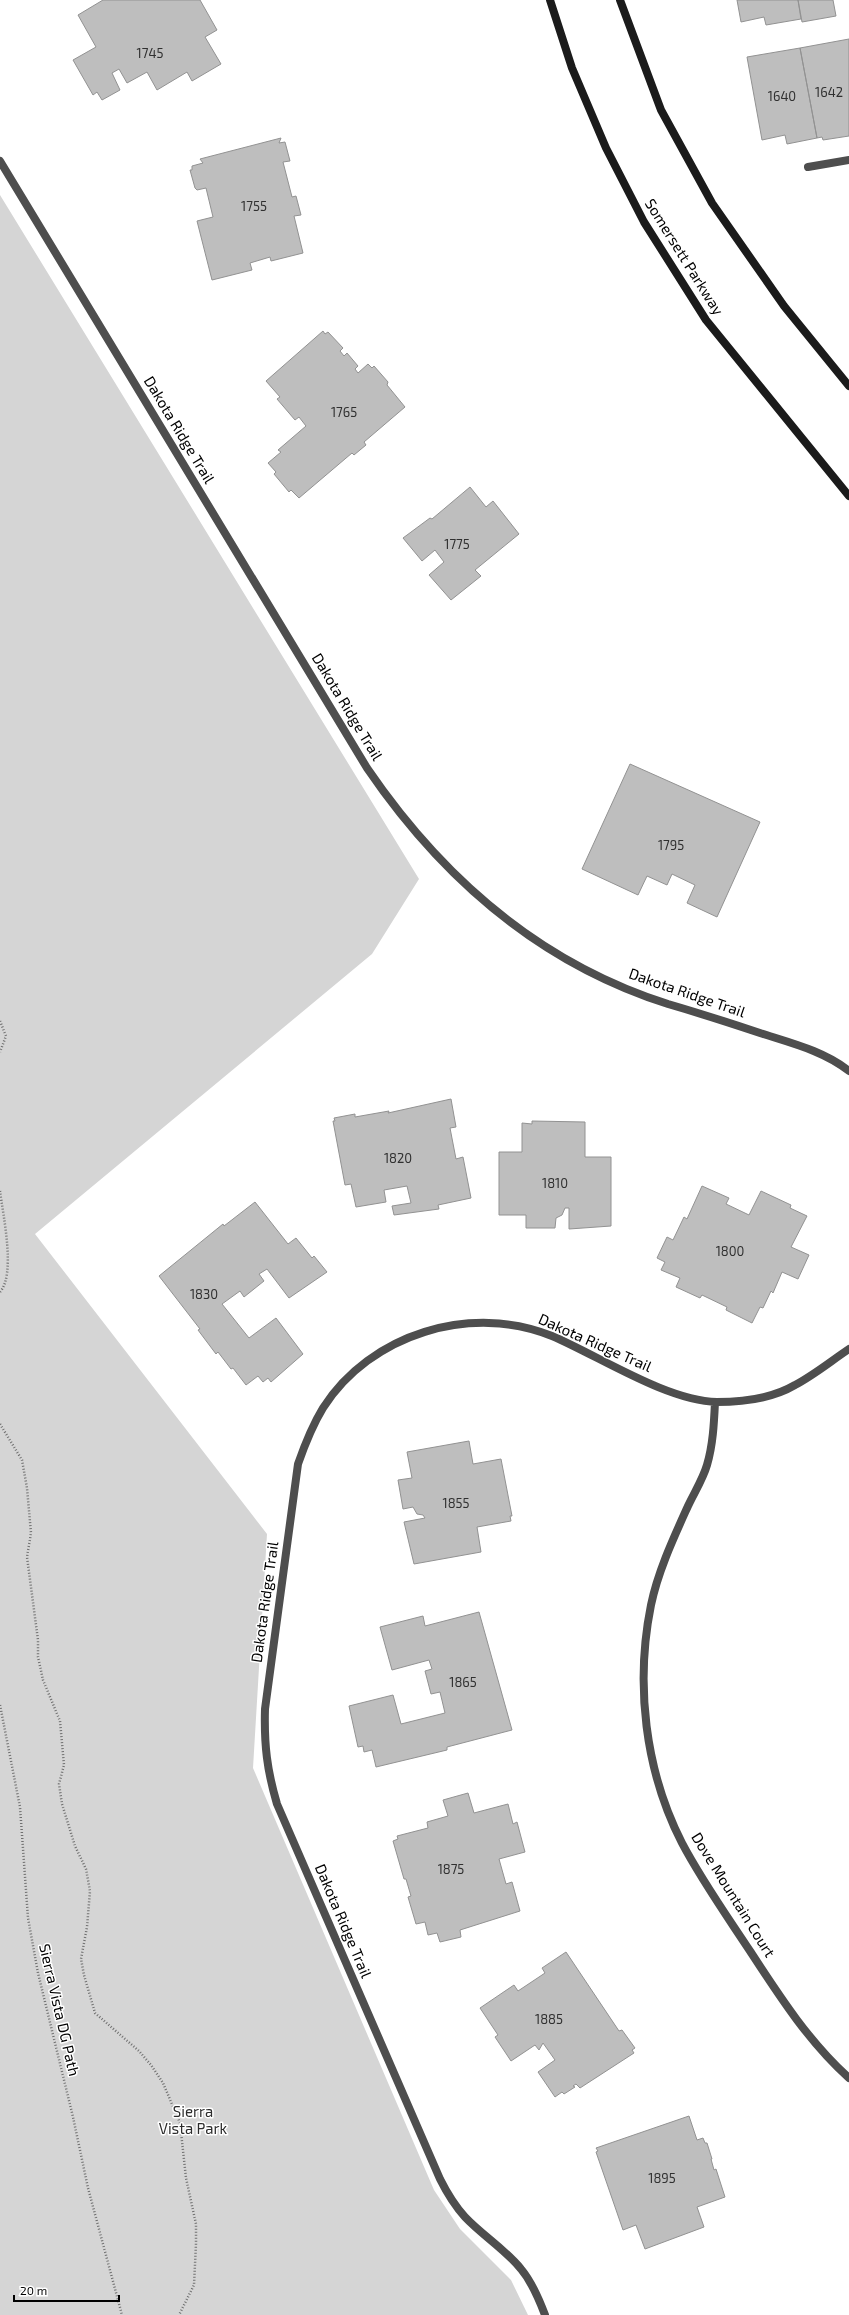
<svg xmlns="http://www.w3.org/2000/svg" width="849" height="2315" font-family="'Exo 2',sans-serif">
<rect width="100%" height="100%" fill="#fff"/>
<path fill="#d5d5d5" d="M0 195 419 879 372 954 35 1234 267 1534 253 1768 434 2190 460 2229 511 2280 528 2315H0Z"/>
<path fill="#bebebe" stroke="#929292" d="M103 0H200L217 30 205 37 221 64 192 81 187 72 157 90 147 72 127 83 119 69 112 73 120 90 102 100 97 92 93 95 73 60 96 47 78 15Z
M737 0H798L801 19 766 25 764 17 741 22Z
M798 0H833L836 16 802 22Z
M849 39V136L823 140 822 137 817 138 800 48Z
M800 48 817 138 787 144 785 135 762 140 747 57Z
M281 138 279 143 285 142 290 161 283 162 292 197 296 196 301 215 294 216 303 253 271 261 270 257 250 263 252 270 212 280 197 221 213 217 206 188 197 190 195 188 190 170H192V166L203 163 200 159Z
M323 331 325 334 328 332 343 348 340 351 344 356 347 353 358 366 355 369 358 373 368 364 372 368 374 366 388 382 387 385 405 407 364 442 366 445 354 455 352 453 299 498 291 490 289 492 274 474 276 472 268 463 281 452 278 450 306 426 299 417 295 420 277 399 280 397 266 381Z
M470 487 486 507 493 501 519 534 475 570 481 576 451 600 429 575 444 562 435 550 422 561 403 538 430 518 432 519Z
M630 764 760 822 717 917 687 903 695 885 672 874 667 885 647 876 638 895 582 869Z
M451 1099 456 1127 450 1128 456 1159 463 1157 471 1198 438 1205 439 1209 394 1215 392 1206 411 1203 407 1186 384 1190 386 1202 356 1207 351 1184 345 1185 333 1121H335L334 1118 355 1114V1117L389 1111 388 1113Z
M532 1121 585 1122V1157H611V1226L569 1229V1208H565L562 1215 556 1218 555 1228H526V1215H499V1152H522V1123L532 1124Z
M702 1186 729 1198 726 1204 749 1215 761 1191 791 1205 790 1208 807 1216 791 1247 809 1255 798 1279 782 1272 773 1293 771 1291 763 1308 760 1307 752 1323 726 1310 727 1307 702 1295 700 1298 676 1287 680 1278 661 1270 665 1262 657 1258 667 1237 673 1240 684 1217 687 1219Z
M255 1202 288 1244 296 1238 312 1258 314 1256 327 1272 289 1298 267 1269 259 1274 264 1281 244 1297 240 1291 222 1304 249 1338 276 1318 303 1354 271 1382 268 1378 263 1382 258 1376 246 1385 233 1368 231 1369 218 1352 216 1354 198 1330 200 1329 159 1276 223 1224 224 1226Z
M469 1441 473 1464 501 1459 512 1516H510L511 1521 477 1527 481 1552 414 1564 404 1522 425 1518 423 1515 417 1514 413 1507 403 1509 398 1480 412 1478 407 1452Z
M479 1612 512 1730 447 1747V1750L376 1767 372 1750 364 1752 363 1746 358 1747 349 1706 393 1695 401 1724 445 1713 440 1692 431 1694 425 1671 432 1669 429 1660 392 1670 380 1627 423 1616 425 1626Z
M468 1793 474 1813 508 1804 513 1824 517 1822 525 1852 499 1859 506 1884 512 1882 520 1911 460 1930 461 1937 440 1942 437 1933 428 1935 425 1922 416 1924 408 1897 411 1896 406 1879H404L393 1841 398 1839 397 1836 428 1828 427 1822 448 1816 443 1800Z
M566 1952 619 2031 622 2030 635 2048 632 2050 634 2053 580 2088 576 2084 573 2086 575 2087 564 2094 562 2092 555 2097 538 2072 555 2060 543 2043 539 2050 535 2045 511 2061 495 2037 498 2035 480 2008 514 1985 518 1991 545 1973 542 1968Z
M689 2116 697 2140 703 2138 705 2143H707L712 2159H711L714 2170 716 2169 725 2197 697 2207 704 2227 645 2249 636 2225 623 2230 596 2152 598 2151 596 2148Z"/>
<g fill="none" stroke-linecap="round" stroke-linejoin="round">
<path stroke="#707070" stroke-width="2.5" stroke-dasharray="1 2" stroke-linecap="butt" d="M0 1021 6 1036 0 1052
M0 1191C3 1215 16 1274 0 1292
M0 1424 22 1460 27 1488 31 1533 27 1557 38 1640V1657L43 1680 60 1721 64 1765 59 1784 62 1804 75 1846 86 1869 90 1891 87 1927 81 1959 84 1975 95 2013 139 2051 151 2065 163 2083 180 2123 186 2178 196 2224V2244L194 2285 179 2315
M0 1705 20 1807 28 1918 38 1973 73 2117 88 2188 122 2315"/>
<path stroke="#4e4e4e" stroke-width="8" d="M808 167 849 160"/>
<path stroke="#4e4e4e" stroke-width="8" d="M0 161 367 768C442 878 539 963 668 1004 699 1013 730 1023 760 1033 791 1043 824 1051 849 1071
M715 1402C714 1423 713 1445 707 1465 703 1479 694 1493 688 1506 674 1537 658 1571 651 1605 635 1684 645 1771 682 1843 702 1881 727 1916 750 1951 780 1997 809 2042 849 2078
M545 2315C539 2299 532 2282 521 2269 505 2249 483 2236 465 2217 455 2206 447 2193 440 2179L277 1804C267 1770 264 1745 265 1709L298 1464C305 1444 312 1426 323 1408 370 1334 471 1303 552 1336 599 1356 667 1401 717 1402 742 1402 773 1398 795 1385 814 1375 831 1361 849 1349"/>
<path stroke="#1b1b1b" stroke-width="8" d="M550 0 572 68 606 148 644 222 706 320 849 496
M620 0 661 110 712 203 784 306 849 386"/>
</g>
<g text-anchor="middle" stroke-width="3" stroke-linejoin="round" paint-order="stroke">
<g font-size="13" fill="#303030">
<text x="150" y="58">1745</text>
<text x="829" y="97">1642</text>
<text x="782" y="101">1640</text>
<text x="254" y="211">1755</text>
<text x="344" y="417">1765</text>
<text x="457" y="549">1775</text>
<text x="671" y="850">1795</text>
<text x="398" y="1163">1820</text>
<text x="555" y="1188">1810</text>
<text x="730" y="1256">1800</text>
<text x="204" y="1299">1830</text>
<text x="456" y="1508">1855</text>
<text x="463" y="1687">1865</text>
<text x="451" y="1874">1875</text>
<text x="549" y="2024">1885</text>
<text x="662" y="2183">1895</text>
</g>
<g font-size="15" fill="#000" stroke="#fff">
<text transform="translate(684 257) rotate(58)" y="5">Somersett Parkway</text>
<text transform="translate(179 430) rotate(59)" y="5">Dakota Ridge Trail</text>
<text transform="translate(347 707) rotate(59)" y="5">Dakota Ridge Trail</text>
<text transform="translate(687 993) rotate(19)" y="5">Dakota Ridge Trail</text>
<text transform="translate(595 1343) rotate(24)" y="5">Dakota Ridge Trail</text>
<text transform="translate(265 1602) rotate(-82)" y="5">Dakota Ridge Trail</text>
<text transform="translate(733 1895) rotate(58)" y="5">Dove Mountain Court</text>
<text transform="translate(343 1921) rotate(67)" y="5">Dakota Ridge Trail</text>
<text transform="translate(59 2010) rotate(77)" y="5">Sierra Vista DG Path</text>
</g>
<g font-size="15" fill="#2c2c2c" stroke="#fff">
<text x="193" y="2117">Sierra<tspan x="193" dy="17">Vista Park</tspan></text>
</g>
</g>
<path d="M14 2295v6h105v-6" fill="none" stroke="#000000" stroke-width="2"/>
<text x="20" y="2295" font-size="12" fill="#000000" stroke="#ffffff" stroke-width="3" paint-order="stroke">20 m</text>
</svg>
